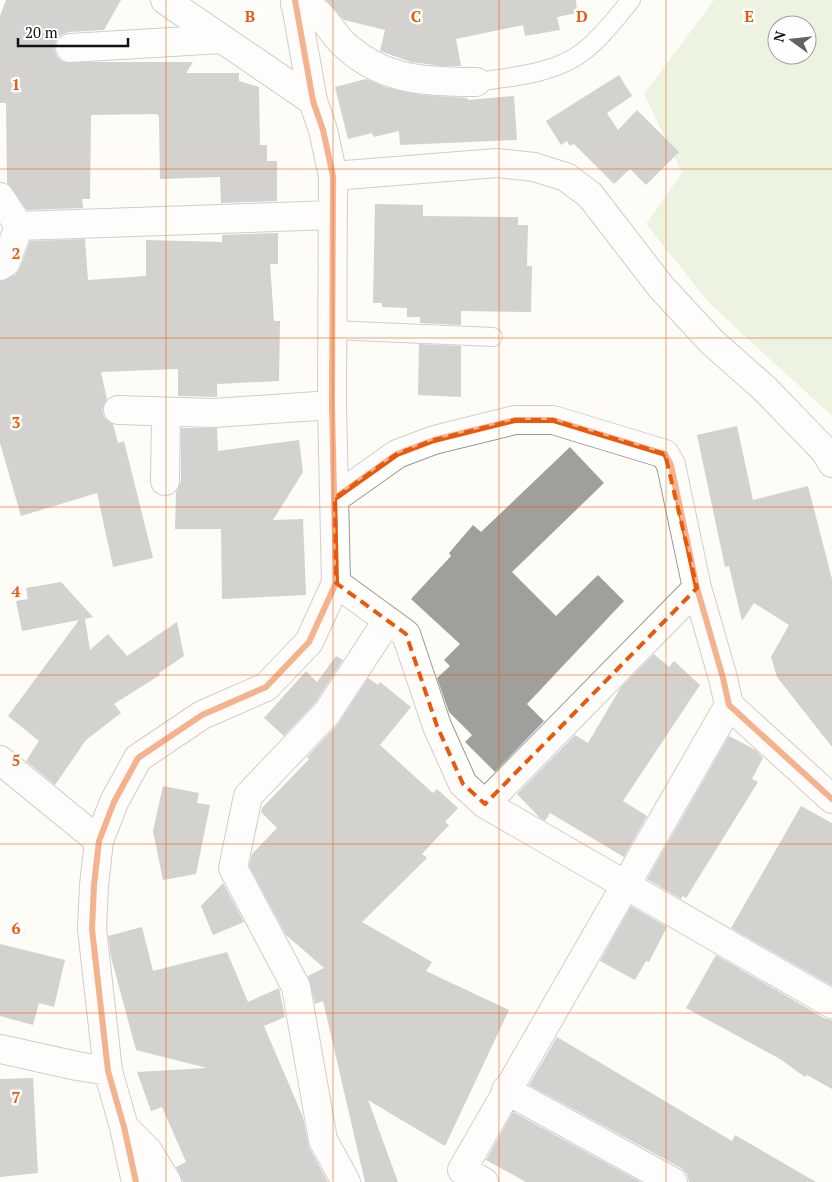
<svg xmlns="http://www.w3.org/2000/svg" width="832" height="1182" font-family="'PT Serif',serif">
<rect width="100%" height="100%" fill="#fdfcf7"/>
<path fill="#d8eac5" fill-rule="evenodd" d="M714 0H832V416L710 304 646 224 682 173 644 94ZM777 25H807V55H777Z"/>
<path fill="#a19f9c" d="M6 0H121L104 30 69 32 61 35 56 41 54 49 57 57 63 62H193L186 73H239V81L259 87 260 145H267V161H277V201L221 203 220 177 160 179 159 117 157 114 91 115 90 199H82L83 208 27 210 7 183 6 103H0V16Z
M326 0H576L577 13 557 17 560 30 525 36 523 25 456 39 461 66H442L411 62 380 51 385 30 344 20Z
M619 75 632 96 607 113 618 130 637 110 679 152 646 185 630 169 614 184 574 144 570 146 567 141 561 145 546 121Z
M366 79 388 88 423 95 467 98 468 100 514 96 517 140 400 145 399 131 374 137 372 133 348 139 335 87Z
M375 204 423 205V216L518 217V225H528L527 266H532L531 312 461 311V325L420 323V317H407V308L382 307V303H373Z
M278 233V264H270L274 321H280L279 381 217 384V397L178 396V369L101 372 107 399 102 409 104 417 113 424 118 443 124 441 153 558 113 567 97 493 21 516 0 443V281L15 275 20 268 30 241 85 239 88 280 146 276V240L222 242V235Z
M419 344 461 346V397L418 395Z
M737 426 753 500 808 486 832 579V747L777 677 771 657 789 625 754 603 742 621 729 566 725 567 697 435Z
M181 428H217L218 451 299 440 303 472 273 520 303 519 306 595 222 599 221 529H175L176 492 181 481Z
M570 447 604 483 512 572 556 616 598 575 624 601 527 704 544 721 495 772 465 742 472 735 449 712 437 678 450 666 444 660 460 644 411 599 451 556 449 553 473 525 481 532Z
M61 582 93 617 85 619 90 650 108 634 127 656 177 622 184 656 159 673 160 675 114 704 121 713 86 740 55 785 26 761 39 741 8 716 79 620 22 631 16 601 28 599 26 588Z
M654 654 669 667 674 661 700 685 623 801 647 816 624 857 550 813 545 821 540 818 517 794 575 735 588 743 621 687Z
M336 656 343 660 315 703 284 736 264 718 306 671 317 682Z
M368 678 378 685 380 682 411 707 380 745 433 793 437 789 458 808 445 822 449 825 422 854 427 858 362 922 432 962 426 971 509 1010 445 1146 368 1100 398 1182H365L323 1001 315 1004 308 976 324 968 286 935 249 866 252 854 277 828 261 812 262 808 309 759 307 757 338 724Z
M729 736 756 750 763 758 752 779 758 782 686 898 683 896 681 899 647 879Z
M163 786 199 793 197 803 210 805 196 874 163 880 153 831Z
M801 806 832 823V986L731 928Z
M223 883 244 922 213 935 201 906Z
M631 906 667 927 649 962 646 961 635 980 600 961Z
M142 927 153 971 227 952 248 1002 279 988 285 1017 264 1026 303 1117 309 1147 328 1182H183L176 1167 186 1162 162 1107 151 1111 137 1072 207 1068 136 1050 111 957 108 936Z
M0 944 65 960 54 1007 39 1003 33 1025 0 1016Z
M716 955 824 1018 832 1020V1089L807 1075 805 1077 780 1059 686 1008Z
M557 1037 732 1141 735 1135 816 1182H689L687 1174 681 1168 529 1085Z
M33 1078 38 1173 0 1177V1079Z
M513 1112 641 1182H526L486 1160Z"/>
<g fill="none" stroke-linecap="round" stroke-linejoin="round">
<defs>
<path id="service" d="M476 82C511 77 555 74 584 51 602 37 616 18 631 0
M332 330 493 337"/>
<path id="minor" d="M165 0 313 101
M295 4C301 6 309 7 314 10 327 19 334 37 347 47 385 81 428 82 476 82
M70 48 222 39
M333 176 497 163 534 167 566 177 590 195 661 287 712 342 765 389 825 451 832 463
M0 197 19 226 6 262 0 266
M19 226 333 215
M118 410 214 413 332 405
M165 481 166 413
M335 498 397 454 434 440 515 420H553L665 454 671 465 697 588 723 678 729 705 832 799
M336 583 406 634 437 726 463 784 485 804 832 1004
M0 760 99 841
M485 804 697 588
M0 1049 77 1066 108 1071
M506 1090 673 1182
M124 1127 148 1151 167 1182
M136 1182 124 1127 108 1071 92 929 94 885 99 841 114 802 138 758 202 715 266 687 309 642 336 583 332 405 333 176 323 130 313 101 295 0
M346 1182 323 1140 296 987 233 868 248 796 327 713 387 621
M484 1182 462 1170 729 705"/>
</defs>
<use href="#service" stroke="#979795" stroke-width="20"/>
<use href="#minor" stroke="#979795" stroke-width="30"/>
<use href="#service" stroke="#fffffe" stroke-width="18"/>
<use href="#minor" stroke="#fffffe" stroke-width="28"/>
<defs>
<path id="cycleway" d="M335 498 397 454 434 440 515 420H553L665 454 671 465 697 588 723 678 729 705 832 799
M136 1182 124 1127 108 1071 92 929 94 885 99 841 114 802 138 758 202 715 266 687 309 642 336 583 332 405 333 176 323 130 313 101 295 0"/>
</defs>
<use href="#cycleway" stroke="#fff" stroke-width="9"/>
<use href="#cycleway" stroke="#e8590c" stroke-width="6"/>
</g>
<path d="M0 0H832V1182H0ZM515 420H553L665 454 697 588 485 804 463 784 437 726 406 634 336 583 335 498 397 454 434 440Z" fill="#fdfcf7" fill-opacity=".55" fill-rule="evenodd"/>
<path fill="none" stroke="#e8590c" stroke-width="4" stroke-dasharray="10 6" stroke-linejoin="round" d="M515 420H553L665 454 697 588 485 804 463 784 437 726 406 634 336 583 335 498 397 454 434 440Z"/>
<path fill="none" stroke="#e8590c" stroke-width="1" stroke-opacity="0.55" d="M166 0V1182M333 0V1182M499 0V1182M666 0V1182M0 169H832M0 338H832M0 507H832M0 675H832M0 844H832M0 1013H832"/>
<g font-size="16" text-anchor="middle" font-weight="bold" fill="#e8590c" stroke="#fff" stroke-width="5" stroke-linejoin="round" paint-order="stroke">
<text x="250" y="22">B</text>
<text x="416" y="22">C</text>
<text x="582" y="22">D</text>
<text x="749" y="22">E</text>
<text x="16" y="90">1</text>
<text x="16" y="259">2</text>
<text x="16" y="428">3</text>
<text x="16" y="597">4</text>
<text x="16" y="766">5</text>
<text x="16" y="934">6</text>
<text x="16" y="1103">7</text>
</g>
<g transform="translate(792 40) rotate(285)"><circle r="24" fill="#ffffff" stroke="#a0a0a0"/>
<path d="M0-4L9 19L0 12L-9 19Z" fill="#646362"/>
<text y="-8" font-size="14" font-weight="bold" text-anchor="middle" fill="#111111">N</text>
</g>
<path d="M18 38v8h110v-8" fill="none" stroke="#111111" stroke-width="2.5"/>
<text x="25" y="38" font-size="15" fill="#111111" stroke="#ffffff" stroke-width="4" paint-order="stroke">20 m</text>
</svg>
